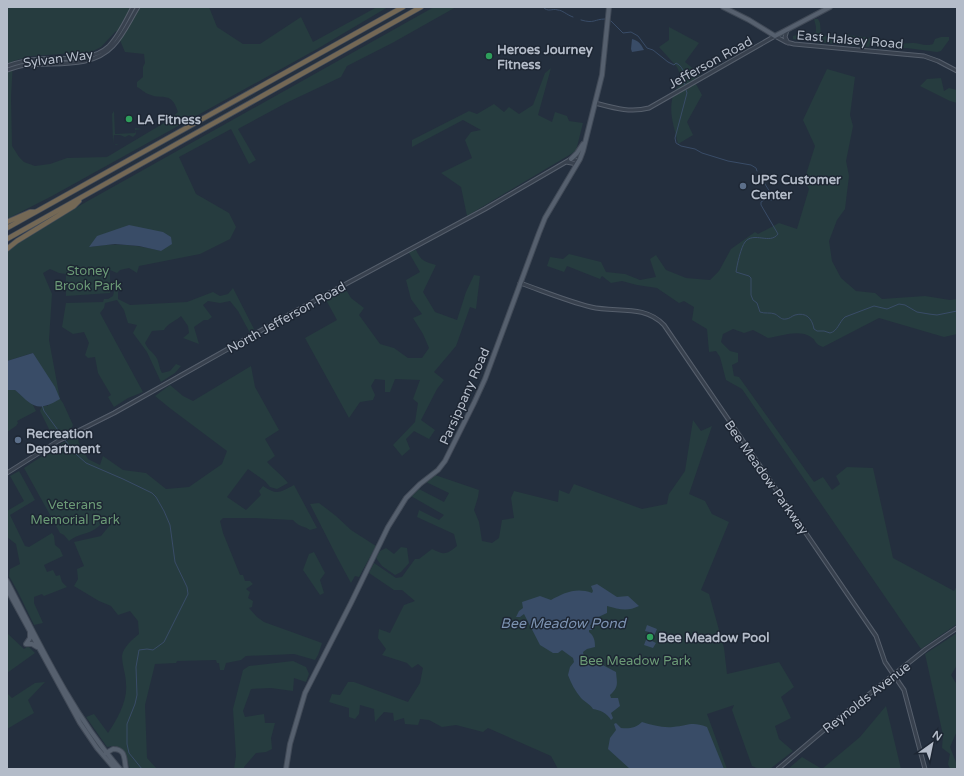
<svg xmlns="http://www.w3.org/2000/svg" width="964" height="776" font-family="'Varela Round',sans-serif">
<rect width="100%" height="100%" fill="#242f3e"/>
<path fill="#263c3f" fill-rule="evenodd" d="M7 7H209L217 27 243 44H260L301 17 313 42 377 7H388L317 49 52 196 7 219ZM116 31 125 52 144 54 145 63 143 67V77L137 82V87C141 89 145 93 148 94 164 101 171 90 178 112L169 120 107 157 67 158 50 164 35 166 24 162 19 157 12 146 11 97 13 61 31 56 91 52 101 47Z
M434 7H456L394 42 347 66 341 77 286 103 238 129 256 160 249 164 231 129 179 157 196 194 229 213 236 227 230 239 200 254 139 266 137 273 129 268 120 270 117 273 110 270V293L66 296V274L59 273 50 269 43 273 52 294 49 340 60 399 63 403 73 425 71 429 54 439 40 411 42 406H48L33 353 7 361V252L27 236 70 211ZM129 225 161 251C138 245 114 242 91 247Z
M814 19H818L820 23 821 35 843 38 848 35 871 38 869 47 816 42C808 40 801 41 793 39V36C800 33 808 36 816 32V27Z
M669 27 699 43 685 62 701 75 696 77V84L702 95 687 122 693 135 678 144C675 129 669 115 672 100 673 93 679 85 682 79L677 67 659 47 669 40Z
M941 37H949V40L941 51 937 52 907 48H892L883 46 886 44C895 45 904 43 913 43 920 43 925 47 933 44L935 39Z
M551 68 538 115 552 122 555 112 567 116 569 121 583 123 576 151 467 216 461 187 441 173 472 158 465 140 471 132 481 130 463 120 412 147V140L469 111 477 114 494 104 504 112 509 107 519 114 533 105 545 73Z
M827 69 855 77 850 115 853 126 846 161 849 176 845 209 837 220 829 241 832 261 841 278 856 291 875 293 882 299 925 296 950 300 957 299V334L944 337 879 318 823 347C814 344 817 341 811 337 799 329 781 336 768 338L753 330 744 333 733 329 723 334 721 342 730 351 738 353V362L732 365 734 376 739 377 814 482 823 477 832 490 840 484 836 476 847 467 873 468 893 558 954 591 957 586V624L921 649 742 389 726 380 720 357 716 351 709 352 707 329 692 320 694 307 684 301 679 303 657 288 637 285 622 281 611 283 602 276 600 279 567 266 564 272 547 266 550 257 563 259 569 254 601 262 606 272 625 274 640 280 656 277 650 259 656 255 666 270 686 278 710 280 719 271 731 249 755 232 758 234 779 223 797 229 809 189 804 181 815 146 803 120Z
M941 78 944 91 949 88 957 90V103L950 101 920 86 927 79Z
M114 111 115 134 135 133V128L142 129 135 130 136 134 133 137 129 135 125 137 120 135H114L113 143 115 145 118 144 117 145C115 145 113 144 113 142L112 114Z
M416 250C421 261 425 262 436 265L423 292 435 312 457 320 466 292 474 275 480 276 476 309 470 307 456 346 434 372 444 380 437 389 421 420 435 430 429 439 414 431 406 439 410 449 402 456 393 445 415 422 418 403 413 399 420 380 395 379 390 392H385V380L375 379 371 386 375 395 373 400 360 402 349 418 305 338 337 320 325 298 345 288 351 298 364 308 359 315 380 344 394 348 408 358H422L429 348 423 334 413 318 422 314 411 299 406 280 420 272 408 251Z
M116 283 121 285 118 292V299L130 305 187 302 213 292 220 296 228 294 233 288 254 329 250 333 238 311 230 301 220 303 208 301 203 305 212 317 208 320H204L194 327 199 344 183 338 189 333 188 326 181 316C176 321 168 323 164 330L152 331 145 343C148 350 152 351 156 357 159 361 159 368 162 373L170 371 176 364 181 366 175 373 161 382 147 352 133 333 137 325 128 323 124 310 117 300 105 303 104 308 100 313 143 392 128 398 114 407 108 397 111 395 98 373 95 357 88 358 85 355 89 343 84 332 73 334 62 327 66 303 103 302 104 299H108L113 296Z
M251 366 255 387 279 430 265 439 275 456 267 462C274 470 282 475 288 483L277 489 270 487 265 481 248 469 227 497 246 510 261 495 259 491 263 486C278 496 280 492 294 485L317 528 310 530C303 525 300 528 293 520L254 518H223L220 521 223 533 240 575H243L245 581H250L253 584 246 589 250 592 248 598 253 601 252 607 249 608 257 617 264 622 322 643 318 655 315 660 294 654 246 656 241 660 226 663 224 670H220L219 663H217L216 660 177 661 176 663 155 664 145 705 147 758 157 769H130C126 756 125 743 107 747L86 717 94 714 108 733C117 720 128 700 126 684 126 675 122 665 122 656 123 647 133 639 139 634L138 621 130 611 118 615 111 606 99 601 74 586 78 579 77 569 84 566 74 542 101 536 110 525 106 517C103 520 102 524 98 527 90 534 77 534 69 541L64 535 60 533 24 468 62 443 77 436 79 443 88 459 100 465 103 456 123 470 146 473 166 489 189 487 222 464 227 451 171 409 155 396 170 385 183 396 193 401Z
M7 390H15L33 405 36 411 17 421 18 423 16 426 7 432Z
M693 420 701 431 712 426 689 494 705 501 712 514 729 522 701 590 709 594 724 648 727 674 779 662 794 687 781 697 791 718 775 726 779 739 793 751 770 769H759L752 766 732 710 734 705 707 714 727 769H558L551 756 488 728 483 732 456 725 442 727 429 720 420 719 418 725 405 724 404 718 394 721 393 713 384 712 375 722 374 709 360 705 359 714 355 719 349 717V708L329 702 332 694 340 695 348 682H354L408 702 420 683 423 668 418 664 412 668 407 663 382 655 386 649 378 638 379 629 390 633 404 605 415 601 402 590H394L369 573 374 563 396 578 402 577 415 559H419L432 549C444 555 446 555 457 546L454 534 417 517 419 510 439 520 444 515 411 496 419 489 444 502 449 493 426 482 435 475 479 490 478 497 474 510 479 522 482 541 492 543 499 538 502 520 514 518 511 498 514 491 558 502 559 490 569 494 574 484 642 509 667 504 669 494 685 471Z
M19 471 35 500 10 515 25 546 29 547 52 533 54 536 55 545 60 549 63 556 44 565 47 572 53 570 56 576 60 575 62 582 67 587 44 596 42 594 34 597V603L43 623 34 625 18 592 9 576 10 569 20 564 16 544 7 537V511L24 501 10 476Z
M319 503 336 516 351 530 376 546 359 577 355 576 351 583 338 559 310 504Z
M401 547 407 548 409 563 401 572 395 575 382 566 376 558 380 551 386 548 394 554Z
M314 552 325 573 320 580 324 593 320 595 303 570 309 554Z
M957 633V665L951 675 957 685V731L950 747 957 765V769H950L948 764 950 754 942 748 943 735 925 654Z
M8 634 24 649 28 646 35 653 7 673V635Z
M293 661 306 667 309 674 306 682 294 678 293 691 271 688 251 689 243 711 245 717 264 714 265 723H275L271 738 272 749 266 752 256 753 244 767V769H234L236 756 233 709 243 670 249 666Z
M45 682 28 700 34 713 7 729V693L12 698 35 683Z
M886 706 901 769H822L860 737Z
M802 757 822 769H788Z"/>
<path fill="#394c67" d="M632 39C639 41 641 44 644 50L632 52 631 49Z
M129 225 163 232 171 237 172 244 161 251 139 246 115 244 89 247 97 236Z
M33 353 55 387 60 399C36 413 33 406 15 390H7V361Z
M597 584 617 597 628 596 639 606C627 612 619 609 607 606V613L594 619 590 626 593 627 592 630H589V632C594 636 595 640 595 647L587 649 583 652 584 657 595 661 616 672C617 683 619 687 610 695L611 698H618L620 706 611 713 613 718 611 720C607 713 600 710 593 709 590 704 585 702 581 698 575 691 571 683 568 675L570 667 574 662 573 658 562 650 558 653H553L540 645 524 614 520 617H516L519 611 523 608 522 602 540 596 551 600C564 593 576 587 592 593L593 591 591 586Z
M647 625 657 629 652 641 656 643 653 648 644 645 649 632 645 631Z
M642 722C652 725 662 728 673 727 688 726 691 721 707 727L724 769H630L608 749 610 738 616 730 614 724 616 723 621 728C629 729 636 728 642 722Z"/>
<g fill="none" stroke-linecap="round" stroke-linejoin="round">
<path stroke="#394c67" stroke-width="1" d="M543 7C548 13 552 8 558 10 562 10 567 15 573 17
M581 20C595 24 594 19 605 19
M611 21 623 33 631 32 638 36 647 48 653 50 668 62 674 65 676 63C686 68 683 76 685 85
M686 90 687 93 675 138 676 143 681 146 695 149 702 153 728 161 751 165 756 168 757 171
M760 176 773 197 772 200 766 199 761 202V205L778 234C770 245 754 231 745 242 741 247 737 265 736 272L749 276 751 278V295L753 300 757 303 760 312C765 314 770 312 775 314 779 316 781 320 786 319 789 319 792 316 795 315 806 312 812 318 814 329L817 331H824L830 333C838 331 839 322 845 317L874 306 887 309 899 304 905 305 917 312 929 314 937 315 957 311
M42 405 44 411 63 437
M65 440 76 454 86 463 123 479 152 493 156 497 164 511 170 525 175 562 187 587 188 594 164 642 153 650 147 649 139 650 136 667 137 695 135 704 127 724V744L129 753 142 769"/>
<defs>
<path id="minor" d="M787 30 785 37 788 43
M7 66C18 62 29 60 40 59 62 57 91 63 109 46 119 36 126 20 133 7
M7 70C14 68 21 65 28 65 57 62 91 69 113 46 123 36 130 20 138 7
M595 103C614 108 630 113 649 108L775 36 786 42 794 44 924 56 938 61 957 71
M566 162 577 164
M520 283C543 291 567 301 591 307 616 313 644 304 664 325L876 636 885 662 904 690 925 769
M7 473 58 441 114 413 292 313 485 209 571 159 579 161
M778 769 824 730 926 649 957 628"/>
<path id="major" d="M723 7 749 20 775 36 830 7
M571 159 577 153 583 144
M7 581C40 645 73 715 120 769
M7 589 80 723 97 748 115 769
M26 644H32L37 647
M26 644 30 638V632
M106 753 113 749C126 749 124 759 126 769
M286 769 290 744 305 693 351 603 388 527 406 498 420 484 438 470 445 461 474 403 485 379 539 233 545 218 580 159 583 151 602 75 609 7"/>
<path id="highway" d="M7 222 30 212H35
M7 228 403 7
M7 239 421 7
M7 249 17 241 74 206 79 201"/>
</defs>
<use href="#minor" stroke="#565f6c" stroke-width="5"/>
<use href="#major" stroke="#414a57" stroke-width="6"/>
<use href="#highway" stroke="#434c59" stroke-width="6"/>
<use href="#minor" stroke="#38414e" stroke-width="3"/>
<use href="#major" stroke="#56606e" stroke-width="4"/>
<use href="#highway" stroke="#746855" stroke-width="4.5"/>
</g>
<g fill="#2e9e5b" stroke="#1d2633" stroke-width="1.5">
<circle cx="489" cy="56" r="4"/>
<circle cx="129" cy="119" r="4"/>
<circle cx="650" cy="637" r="4"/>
</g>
<g fill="#5c6f8a" stroke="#1d2633" stroke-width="1.5">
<circle cx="743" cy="186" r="4"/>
<circle cx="18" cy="440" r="4"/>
</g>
<g text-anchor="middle" stroke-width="3" stroke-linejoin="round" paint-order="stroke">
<g font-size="13" fill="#b4bcc9" stroke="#1d2633">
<text transform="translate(850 39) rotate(5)" y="5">East Halsey Road</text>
<text transform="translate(58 58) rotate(-7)" y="5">Sylvan Way</text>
<text transform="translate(710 62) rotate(-29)" y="5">Jefferson Road</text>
<text transform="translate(286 317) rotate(-29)" y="5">North Jefferson Road</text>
<text transform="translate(464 396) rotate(-66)" y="5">Parsippany Road</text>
<text transform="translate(767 477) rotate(55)" y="5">Bee Meadow Parkway</text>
<text transform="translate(866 697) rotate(-38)" y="5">Reynolds Avenue</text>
</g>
<g font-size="13" font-weight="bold" fill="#b4bcc9" stroke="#1d2633" text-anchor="start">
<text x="497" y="54">Heroes Journey<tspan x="497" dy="15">Fitness</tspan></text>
<text x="137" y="124">LA Fitness</text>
<text x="751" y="184">UPS Customer<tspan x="751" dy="15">Center</tspan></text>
<text x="26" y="438">Recreation<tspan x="26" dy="15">Department</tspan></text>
<text x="658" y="642">Bee Meadow Pool</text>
</g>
<g font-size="13" fill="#6b9a76" stroke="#1d2633">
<text x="88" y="275">Stoney<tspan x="88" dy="15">Brook Park</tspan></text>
<text x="75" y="509">Veterans<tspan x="75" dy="15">Memorial Park</tspan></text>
<text x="635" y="665">Bee Meadow Park</text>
</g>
<g font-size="14" font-style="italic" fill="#7c92b1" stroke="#1d2633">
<text x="563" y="628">Bee Meadow Pond</text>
</g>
</g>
<rect width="964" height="776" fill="none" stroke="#b4bcc9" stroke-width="16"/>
<g transform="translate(932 744) rotate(33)" stroke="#1d2633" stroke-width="3" paint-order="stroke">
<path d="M0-3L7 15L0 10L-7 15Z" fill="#b4bcc9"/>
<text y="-6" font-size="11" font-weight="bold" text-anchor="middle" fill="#b4bcc9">N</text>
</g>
</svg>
